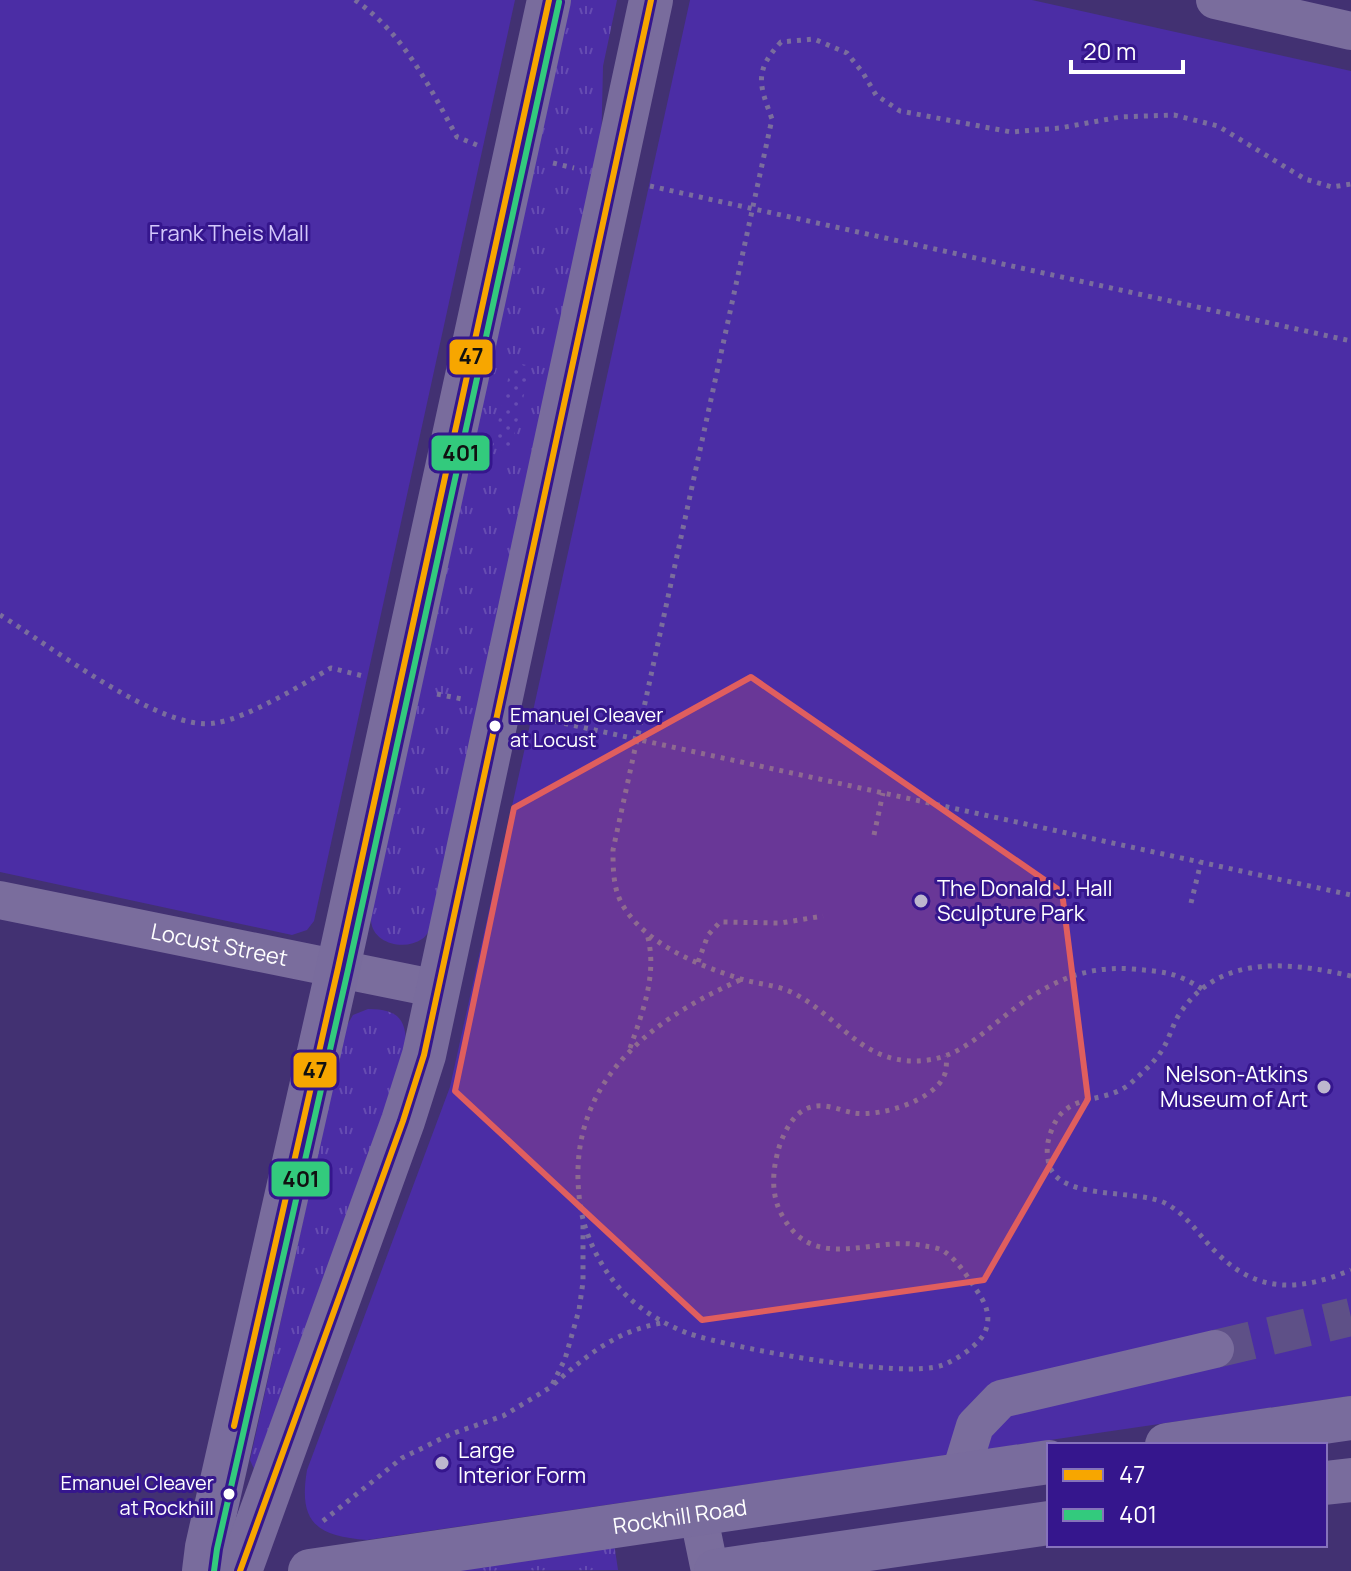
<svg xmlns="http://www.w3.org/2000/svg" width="1351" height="1571" font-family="Manrope,sans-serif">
<defs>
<pattern id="grass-tufts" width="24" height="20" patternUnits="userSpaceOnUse" patternTransform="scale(2)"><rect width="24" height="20" fill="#4b2da5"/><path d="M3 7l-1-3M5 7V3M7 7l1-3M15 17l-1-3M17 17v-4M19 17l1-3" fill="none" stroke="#664cb2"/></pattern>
<pattern id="garden-dots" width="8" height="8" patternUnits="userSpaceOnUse" patternTransform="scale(2)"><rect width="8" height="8" fill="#4b2da5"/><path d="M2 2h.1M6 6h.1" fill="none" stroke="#664cb2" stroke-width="1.8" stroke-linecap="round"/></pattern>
</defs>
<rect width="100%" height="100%" fill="#423172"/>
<path fill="url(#grass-tufts)" d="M570 0H617L603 66 601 152 434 923C430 928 427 936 422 939 405 951 373 944 371 921 370 915 372 907 372 901Z
M368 1009C401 1009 407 1021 406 1053L254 1469 250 1460 346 1027 353 1015Z
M614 1543 618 1570 431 1571Z"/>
<path fill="#4b2da5" d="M0 0H515L314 921 307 930 292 935 0 872Z
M690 0H1032L1351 71V1396L367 1540C317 1536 298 1523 307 1470L450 1087Z"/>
<path fill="url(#garden-dots)" d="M512 362 531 366 510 452 492 448Z"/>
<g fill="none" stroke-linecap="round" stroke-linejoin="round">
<path stroke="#5e5087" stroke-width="38" stroke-dasharray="38 19" stroke-linecap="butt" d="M1215 1349 1351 1317"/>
<path stroke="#7a6d9d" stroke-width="5" stroke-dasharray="4 6" stroke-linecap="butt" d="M355 0C404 34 429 86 457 137L477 145
M553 163 574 168
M650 186 1351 341
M0 615C48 644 162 733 215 723 248 718 301 685 331 668L363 676
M437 694 462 699
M535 717 1351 895
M874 835 883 793
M1191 903 1201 862
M698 962 708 935 720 922 781 923 823 916
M1351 976C1294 963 1223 953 1183 1009 1174 1020 1171 1034 1164 1047 1156 1061 1143 1072 1131 1083 1104 1106 1067 1090 1052 1129 1048 1139 1046 1148 1048 1159 1052 1202 1134 1188 1165 1203 1188 1215 1198 1235 1217 1253 1258 1294 1300 1291 1351 1270
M740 980C641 1024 561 1091 581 1210 588 1247 610 1285 640 1307 654 1318 670 1326 687 1333 731 1348 903 1380 943 1365 956 1360 979 1345 985 1332 992 1315 985 1302 975 1288 967 1276 957 1260 945 1252 940 1248 931 1247 925 1246 874 1234 816 1275 783 1217 771 1197 772 1173 778 1151 782 1136 792 1114 808 1108 823 1102 839 1110 854 1113 880 1117 933 1101 944 1076 947 1070 946 1063 947 1056
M1202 989C1176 972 1164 972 1133 969 1079 965 1042 986 1001 1019 978 1037 958 1056 928 1060 863 1069 841 1016 791 992 774 984 755 984 738 978 697 965 644 943 622 904 613 888 613 868 613 850L772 119C759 84 754 71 781 42L814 39 847 53 863 73 876 95 900 111 1011 132 1060 128 1120 117 1174 115 1218 126 1305 179 1332 187 1351 184
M630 1048C643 1011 658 973 647 934
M554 1384C587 1355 618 1330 662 1323
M323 1521 402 1458 451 1434 503 1416 551 1387 565 1359 579 1310 583 1282V1223"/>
<g stroke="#7a6d9d" stroke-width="38">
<path d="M1215 0 1351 31"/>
<path id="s1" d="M0 900 438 989"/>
<path d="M960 1475 975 1426 1001 1399 1215 1349"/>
<path d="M698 1513 710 1571"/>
</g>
<g stroke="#796c9d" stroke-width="44">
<path d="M1167 1445 1351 1418"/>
<path d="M1325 1483 1351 1480"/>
<path d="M204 1571 207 1547 338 968 549 0"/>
<path d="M240 1571 403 1121 424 1055 651 0"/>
<path id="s2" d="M310 1571 1049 1462"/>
<path d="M716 1571 1049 1523"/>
</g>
<defs>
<path id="bus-1" d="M234 1426 338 968 549 0
M240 1571 403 1121 424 1055 651 0"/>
<path id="bus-2" d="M214 1571 217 1549 348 970 559 2"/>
</defs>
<use href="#bus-1" stroke="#35168d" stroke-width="12"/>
<use href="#bus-2" stroke="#35168d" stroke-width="12"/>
<use href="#bus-1" stroke="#f7a600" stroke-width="6"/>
<use href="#bus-2" stroke="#33ca7d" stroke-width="6"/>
</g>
<path fill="#e05e5e" fill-opacity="0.2" stroke="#e05e5e" stroke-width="6" stroke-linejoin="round" d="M751 677 1062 892 1088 1099 984 1280 702 1320 455 1091 514 808Z"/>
<g fill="#fff" stroke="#35168d" stroke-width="3">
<circle cx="495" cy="726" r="7"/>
<circle cx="229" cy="1494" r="7"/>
</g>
<g fill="#bdb7ce" stroke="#35168d" stroke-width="3">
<circle cx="921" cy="901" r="8"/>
<circle cx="1324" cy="1087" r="8"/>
<circle cx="442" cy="1463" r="8"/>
</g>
<g text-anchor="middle" stroke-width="6" stroke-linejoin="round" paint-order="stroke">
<g font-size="20" fill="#fff" stroke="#35168d" text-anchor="start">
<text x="510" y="722">Emanuel Cleaver<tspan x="510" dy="25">at Locust</tspan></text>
<text x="214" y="1490" text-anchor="end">Emanuel Cleaver<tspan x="214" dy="25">at Rockhill</tspan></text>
</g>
<g font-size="22" fill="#d3c7fb" stroke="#35168d">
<text x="229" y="241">Frank Theis Mall</text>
</g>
<g font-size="22" fill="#fff" stroke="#35168d" text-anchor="start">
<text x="937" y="896">The Donald J. Hall<tspan x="937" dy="25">Sculpture Park</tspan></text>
<text x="1308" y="1082" text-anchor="end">Nelson-Atkins<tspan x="1308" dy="25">Museum of Art</tspan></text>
<text x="458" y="1458">Large<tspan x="458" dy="25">Interior Form</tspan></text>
</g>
<g font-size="22" fill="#fff" stroke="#35168d">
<text dy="8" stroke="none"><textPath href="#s1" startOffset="224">Locust Street</textPath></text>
<text dy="8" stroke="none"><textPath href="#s2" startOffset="374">Rockhill Road</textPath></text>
</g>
</g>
<g stroke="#35168d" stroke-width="3">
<rect x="448" y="338" width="46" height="38" rx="8" fill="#f7a600"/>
<rect x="430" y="434" width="61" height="38" rx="8" fill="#33ca7d"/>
<rect x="292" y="1051" width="46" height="38" rx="8" fill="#f7a600"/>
<rect x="270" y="1160" width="61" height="38" rx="8" fill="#33ca7d"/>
</g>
<g font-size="22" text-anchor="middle" font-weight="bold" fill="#111">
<text x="471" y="364">47</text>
<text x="461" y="461">401</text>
<text x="315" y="1078">47</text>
<text x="301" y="1187">401</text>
</g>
<rect x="1047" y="1443" width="280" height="104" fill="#35168d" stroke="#8673bb" stroke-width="2"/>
<rect x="1063" y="1469" width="40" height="12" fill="#f7a600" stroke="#8673bb" stroke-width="2"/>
<text x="1119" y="1483" font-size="24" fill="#ffffff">47</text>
<rect x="1063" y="1509" width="40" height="12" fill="#33ca7d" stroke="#8673bb" stroke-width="2"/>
<text x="1119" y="1523" font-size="24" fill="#ffffff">401</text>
<path d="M1071 60v12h112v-12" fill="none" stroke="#ffffff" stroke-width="4"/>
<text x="1083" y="60" font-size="24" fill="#ffffff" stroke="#35168d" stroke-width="6" paint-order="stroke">20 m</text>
</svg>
